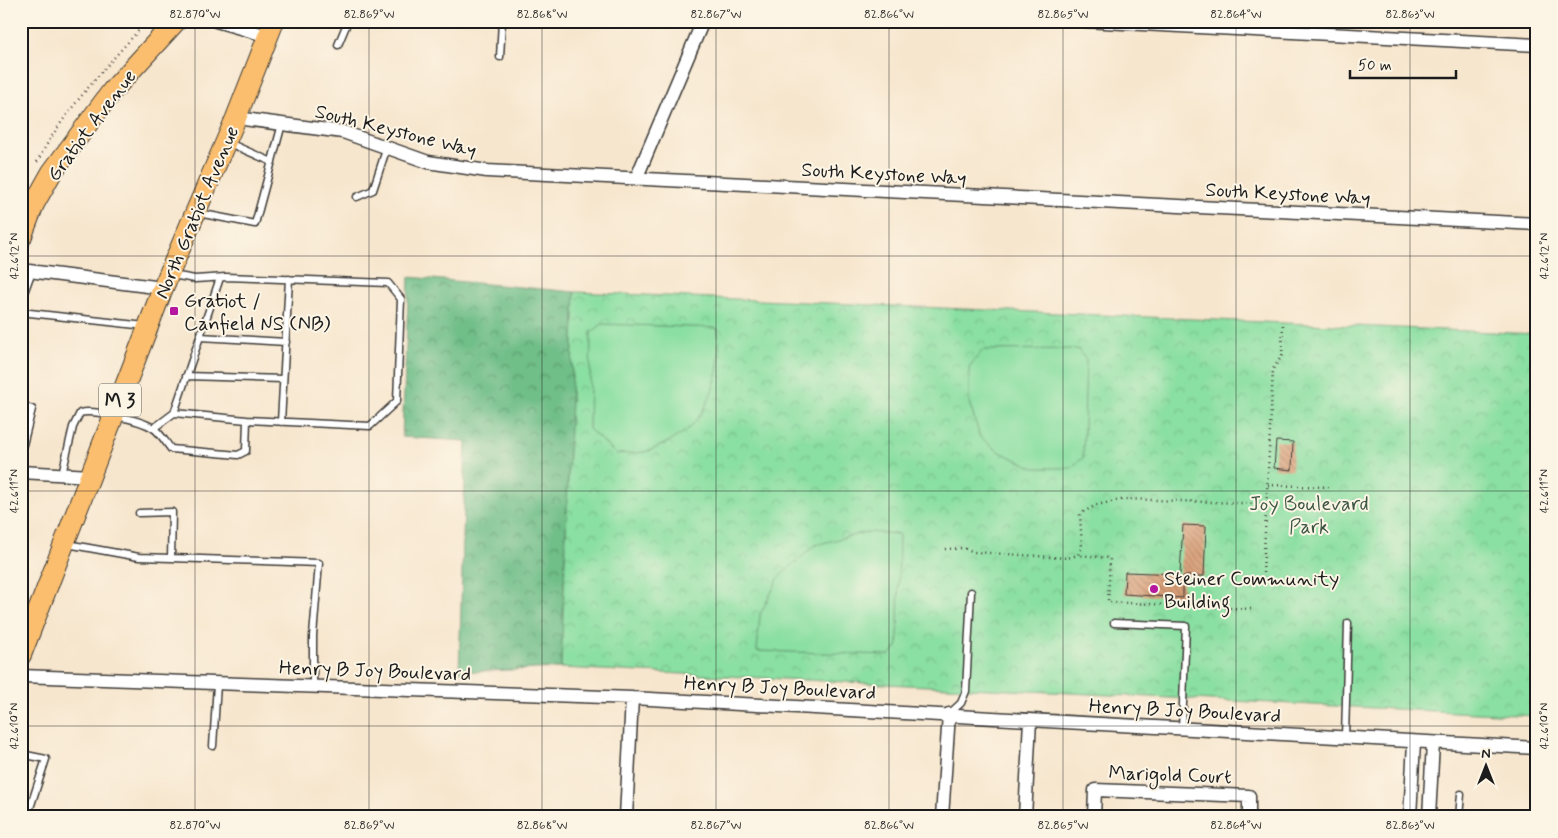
<svg xmlns="http://www.w3.org/2000/svg" width="1558" height="838" font-family="Mynerve,sans-serif">
<defs>
<pattern id="forest-crowns" width="20" height="18" patternUnits="userSpaceOnUse" patternTransform="scale(1.25)"><rect width="20" height="18" fill="#6fbe88"/><path d="M2 6a3 3 0 1 1 6 0M12 15a3 3 0 1 1 6 0" fill="none" stroke="#5a9a6e"/></pattern>
<pattern id="park-crowns" width="20" height="18" patternUnits="userSpaceOnUse" patternTransform="scale(1.25)"><rect width="20" height="18" fill="#8adfa2"/><path d="M2 6a3 3 0 1 1 6 0M12 15a3 3 0 1 1 6 0" fill="none" stroke="#76bf8b"/></pattern>
<pattern id="building-back-hatch" width="6" height="6" patternUnits="userSpaceOnUse" patternTransform="scale(1.25)"><rect width="6" height="6" fill="#d89e77"/><path d="M-1 5l2 2M0 0l6 6M5-1l2 2" fill="none" stroke="#ae8061"/></pattern>
</defs>
<rect width="100%" height="100%" fill="#fcf5e5"/>
<filter id="ink" filterUnits="userSpaceOnUse"><feTurbulence type="fractalNoise" baseFrequency=".02" numOctaves="2"/><feDisplacementMap in="SourceGraphic" scale="10" xChannelSelector="R" yChannelSelector="G"/><feConvolveMatrix kernelMatrix="1 2 1 2 8 2 1 2 1" color-interpolation-filters="sRGB"/></filter>
<filter id="wash" filterUnits="userSpaceOnUse"><feTurbulence type="fractalNoise" baseFrequency=".0096" numOctaves="4" result="noise"/><feDisplacementMap in="SourceGraphic" scale="20" xChannelSelector="R" yChannelSelector="G"/><feGaussianBlur stdDeviation="1.12" result="paint"/><feColorMatrix in="noise" values="0 0 0 0 0 0 0 0 0 0 0 0 0 0 0 0 0 1.4 0 .05"/><feComposite in="paint" operator="in"/></filter>
<g filter="url(#wash)">
<rect width="100%" height="100%" fill="#f7e6ce"/>
<path fill="url(#forest-crowns)" stroke="#466d52" d="M409 277 575 292 561 668 459 672 466 441 402 437Z"/>
<path fill="url(#park-crowns)" stroke="#537e5f" d="M575 292 1537 334V716L561 668Z"/>
<path fill="#8adfa2" stroke="#537e5f" d="M602 324 717 328C724 360 714 406 688 429 680 436 661 446 651 450 641 454 627 453 616 454L589 429 591 333Z
M1078 349 1086 360 1083 458 1070 468H1034L998 451 980 437 969 402V367L983 350Z
M866 532 899 534 898 645 890 655 757 651 760 615 779 577 815 545Z"/>
<g id="blocks">
<path fill="url(#building-back-hatch)" d="M1276 441 1293 442 1292 470 1274 468Z
M1183 525 1206 526 1204 576H1183V598L1124 594 1125 572 1180 574Z"/>
</g>
</g>
<g filter="url(#ink)">
<use href="#blocks" fill-opacity="0" stroke="#3d3a37" stroke-width="1"/>
<g fill="none" stroke-linecap="round" stroke-linejoin="round">
<defs>
<path id="service" d="M338 45 348 21
M500 57 502 21
M229 143 272 162
M357 197 373 190 387 147
M198 213 255 224 282 124
M172 275 195 279 226 277 388 283 401 299 397 401 370 426 247 420 174 413
M21 301 32 271
M21 312 145 326
M200 337 286 342
M186 376 283 379
M21 405 32 409 21 453
M281 422 289 279
M154 428 174 413 220 278
M62 474 73 427 80 413C93 409 141 420 153 428 160 432 166 443 171 449L238 455 246 451 247 420
M67 544 139 557 171 558 172 512 139 513
M171 558 319 563 313 636V687
M1114 623 1186 626 1182 729
M949 714 961 703 966 691 971 592
M1345 738 1348 623
M213 746 217 684
M21 754 46 759 27 817
M1459 817 1461 794"/>
<path id="minor" d="M216 21 268 36
M1085 21 1537 45
M236 118 343 132 428 162 487 171 1537 224
M636 179 703 21
M21 270 163 288
M21 472 91 476
M21 676 632 698 1537 748
M626 817 632 698
M942 817 949 714
M1025 817 1030 720
M1094 817 1095 790 1249 796V817
M1410 817 1414 742
M1429 817 1433 743"/>
<path id="primary" d="M21 238 34 204 52 172 112 91 176 21
M21 655 163 288 236 118 274 21"/>
</defs>
<use href="#service" stroke="#3d3a37" stroke-width="9"/>
<use href="#minor" stroke="#3d3a37" stroke-width="15"/>
<use href="#primary" stroke="#3d3a37" stroke-width="22"/>
<path stroke="#3d3a37" stroke-width="2.5" stroke-dasharray="1 4" stroke-linecap="butt" d="M37 162C64 110 108 65 147 21
M1268 485 1329 487
M945 549 963 548 975 552 1067 558 1078 555
M1263 573 1273 369 1282 356 1283 323
M1251 609 1108 602 1110 558 1078 555 1082 547 1080 514 1096 505 1125 499 1267 504"/>
<use href="#service" stroke="#fff" stroke-width="6"/>
<use href="#minor" stroke="#fff" stroke-width="12"/>
<use href="#primary" stroke="#fabe6e" stroke-width="20"/>
</g>
</g>
<path fill="none" stroke="#1c1c1c" stroke-width="1" stroke-opacity="0.45" d="M21 21H1537M22 21V817M195 21V817M369 21V817M542 21V817M716 21V817M889 21V817M1063 21V817M1236 21V817M1410 21V817M21 256H1537M21 491H1537M21 726H1537"/>
<g fill="#b5179e" stroke="#fcf5e5" stroke-width="2">
<rect x="169" y="306" width="10" height="10" rx="2.5"/>
<circle cx="1154" cy="589" r="5"/>
</g>
<g text-anchor="middle" stroke-width="4" stroke-linejoin="round" paint-order="stroke">
<rect fill="#fcf5e5" stroke="#5f5d58" stroke-width="1" x="99" y="383.5" width="42" height="33" rx="4"/>
<g font-size="19" font-weight="bold" fill="#1c1c1c">
<text x="120" y="407">M 3</text>
</g>
<g font-size="20" fill="#1c1c1c" stroke="#fcf5e5">
<text transform="translate(91 125) rotate(-53)" y="7">Gratiot Avenue</text>
<text transform="translate(396 130) rotate(14)" y="7">South Keystone Way</text>
<text transform="translate(884 173) rotate(3)" y="7">South Keystone Way</text>
<text transform="translate(1288 193) rotate(3)" y="7">South Keystone Way</text>
<text transform="translate(196 212) rotate(-67)" y="7">North Gratiot Avenue</text>
<text transform="translate(375 670) rotate(2)" y="7">Henry B Joy Boulevard</text>
<text transform="translate(780 687) rotate(3)" y="7">Henry B Joy Boulevard</text>
<text transform="translate(1185 710) rotate(3)" y="7">Henry B Joy Boulevard</text>
<text transform="translate(1170 774) rotate(2)" y="7">Marigold Court</text>
</g>
<g font-size="20" fill="#1c1c1c" stroke="#fcf5e5" text-anchor="start">
<text x="184" y="307">Gratiot /<tspan x="184" dy="23">Canfield NS (NB)</tspan></text>
<text x="1164" y="585">Steiner Community<tspan x="1164" dy="23">Building</tspan></text>
</g>
<g font-size="20" fill="#3d5644" stroke="#fcf5e5">
<text x="1309" y="510">Joy Boulevard<tspan x="1309" dy="23">Park</tspan></text>
</g>
</g>
<rect width="1558" height="838" fill="none" stroke="#fcf5e5" stroke-width="55"/>
<g transform="translate(1486 766)" stroke="#fcf5e5" stroke-width="4" paint-order="stroke">
<path d="M0-4L9 19L0 12L-9 19Z" fill="#1c1c1c"/>
<text y="-8" font-size="14" font-weight="bold" text-anchor="middle" fill="#1c1c1c">N</text>
</g>
<path d="M1350 70v8h106v-8" fill="none" stroke="#1c1c1c" stroke-width="2.5"/>
<text x="1358" y="70" font-size="15" fill="#1c1c1c" stroke="#fcf5e5" stroke-width="4" paint-order="stroke">50 m</text>
<rect x="28" y="28" width="1502" height="782" fill="none" stroke="#1c1c1c" stroke-width="2"/>
<g font-size="12" text-anchor="middle" fill="#1c1c1c">
<text x="195" y="18">82.870°W</text>
<text x="369" y="18">82.869°W</text>
<text x="542" y="18">82.868°W</text>
<text x="716" y="18">82.867°W</text>
<text x="889" y="18">82.866°W</text>
<text x="1063" y="18">82.865°W</text>
<text x="1236" y="18">82.864°W</text>
<text x="1410" y="18">82.863°W</text>
<text transform="translate(14 256) rotate(-90)" y="4">42.612°N</text>
<text transform="translate(1544 256) rotate(-90)" y="4">42.612°N</text>
<text transform="translate(14 491) rotate(-90)" y="4">42.611°N</text>
<text transform="translate(1544 491) rotate(-90)" y="4">42.611°N</text>
<text transform="translate(14 726) rotate(-90)" y="4">42.610°N</text>
<text transform="translate(1544 726) rotate(-90)" y="4">42.610°N</text>
<text x="195" y="829">82.870°W</text>
<text x="369" y="829">82.869°W</text>
<text x="542" y="829">82.868°W</text>
<text x="716" y="829">82.867°W</text>
<text x="889" y="829">82.866°W</text>
<text x="1063" y="829">82.865°W</text>
<text x="1236" y="829">82.864°W</text>
<text x="1410" y="829">82.863°W</text>
</g>
</svg>
